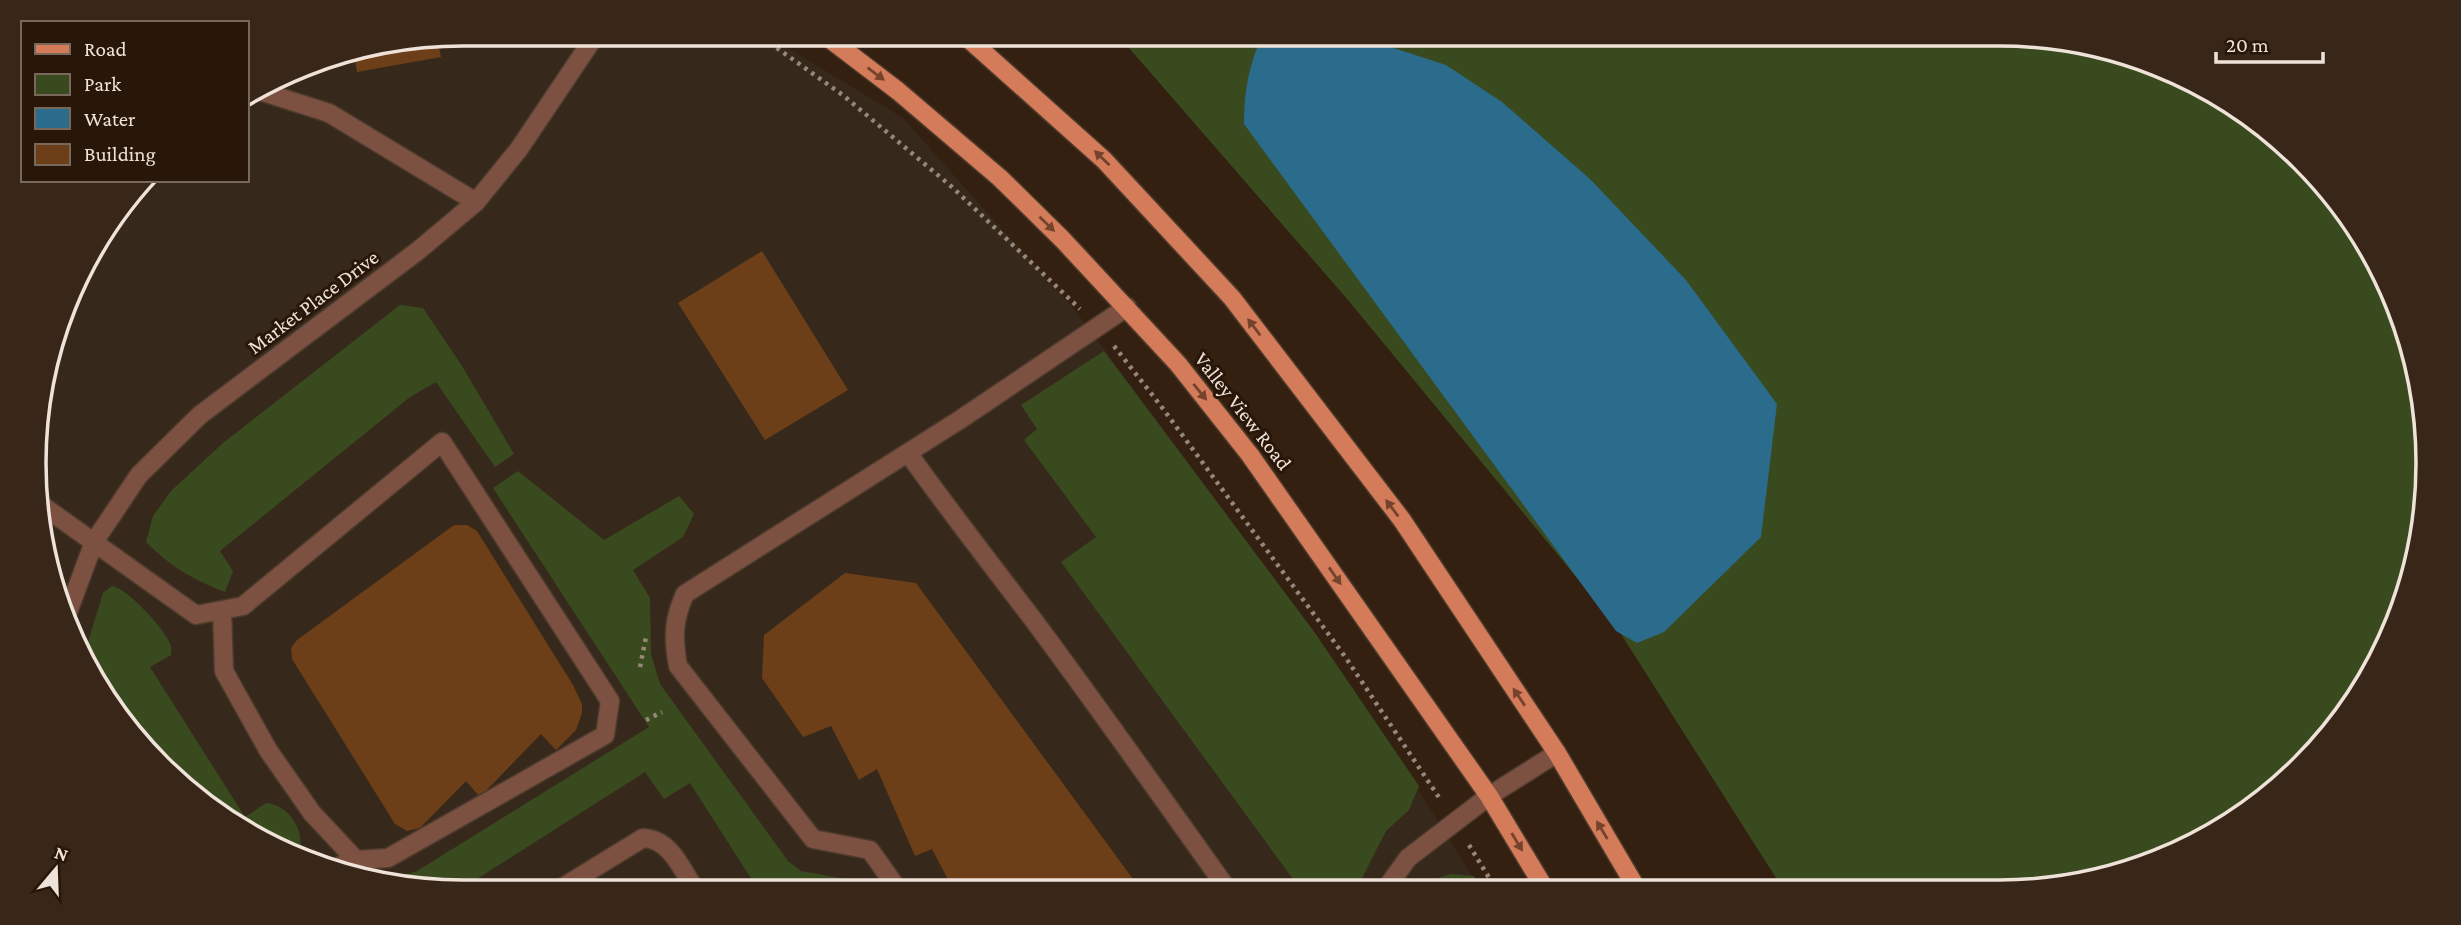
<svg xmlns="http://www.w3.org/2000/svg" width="2461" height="925" font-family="'Crimson Pro',serif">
<rect width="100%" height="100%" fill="#332011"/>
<path fill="#36291b" d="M463 33H763L903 118 1077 313 1315 633 1383 733 1480 889 463 892 351 877 202 803 105 701 42 547 37 406 91 248 146 180H247V101L324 56Z"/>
<path fill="#394a1f" d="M1116 33H1999L2110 48 2260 122 2370 248 2424 407 2413 574 2370 677 2282 785 2188 848 2055 888 1783 889 1614 623 1348 300Z
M400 305 423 308 462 366 514 454 495 467 436 382 410 397 220 551 233 571 225 592C192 579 171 567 146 542L153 516 171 491 223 443Z
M1104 351 1315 633 1419 786 1409 810 1386 831 1356 890H1301L1061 562 1096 537 1024 440 1037 429 1021 405Z
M518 471 604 540 679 496 694 514 683 537 633 570 650 598 651 654 660 684 788 861 801 871 868 883 873 891H759L690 783 664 799 645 772 458 891 376 880 399 877 417 871 649 727 493 488Z
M112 586C127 588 165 629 170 644 172 649 171 650 171 655L150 667 245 817 266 803C290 805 304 830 300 852L202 803 105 701 85 652 103 593Z
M1451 874 1474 876 1483 889 1415 890 1429 881Z"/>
<path fill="#2b6b8b" d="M1263 33H1342L1363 38 1446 65 1502 102 1590 179 1686 280 1777 404 1761 537 1664 632 1637 643 1616 631 1244 124C1244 89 1249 66 1263 33Z"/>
<path fill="#6c3f18" d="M437 37 441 57 357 72 354 54 317 60 324 56Z
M762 251 848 390 765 440 678 303Z
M454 525H467L477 531 573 685 582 704V713L576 730 556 750 541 734 480 797 466 781 420 828 407 831 395 824 292 659 291 648 297 640Z
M845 573 916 583 1141 890 954 891 932 849 915 856 877 769 859 780 831 726 803 737 762 678 764 635Z"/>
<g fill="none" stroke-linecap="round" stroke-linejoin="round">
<defs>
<path id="minor" d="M263 92 329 113 476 202
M908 453C948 509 990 563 1032 618 1099 708 1163 799 1228 890
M40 504 196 615 243 606 442 442 610 701 605 735 388 858 356 860 334 868
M222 610 224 671 268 750 312 813 356 860
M68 612 94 542 139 475 200 415 419 250 476 202 519 149 597 33
M1385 890 1408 858 1489 796 1557 753
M899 891 870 850 813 839 678 666C673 638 673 620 685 594L961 419 1127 307
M555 892 643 838C671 839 682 870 696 891"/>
<path id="major" d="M822 33 898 91 1000 178 1063 240 1178 364 1250 455 1489 796 1545 889
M962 33 1104 160 1232 298 1402 520 1557 753 1637 889"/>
</defs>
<use href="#minor" stroke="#4d3b2d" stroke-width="21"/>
<use href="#major" stroke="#4d3b2d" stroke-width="21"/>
<path stroke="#97877a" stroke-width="4.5" stroke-dasharray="3.5 5" stroke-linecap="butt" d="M756 33 844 96 952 187 1080 309
M1114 346 1161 406 1346 658 1440 799
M640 667 646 637
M646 720 662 712
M1469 845 1496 889"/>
<use href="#minor" stroke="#7d5141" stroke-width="18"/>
<use href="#major" stroke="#d47b59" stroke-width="18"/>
</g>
<defs><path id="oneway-solid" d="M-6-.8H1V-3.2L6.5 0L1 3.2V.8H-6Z" transform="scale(1.75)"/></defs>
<g fill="#75432c">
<use href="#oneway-solid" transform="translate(876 74) rotate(37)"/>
<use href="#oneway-solid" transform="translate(1102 158) rotate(-136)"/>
<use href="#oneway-solid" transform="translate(1047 224) rotate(44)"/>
<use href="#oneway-solid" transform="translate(1254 327) rotate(-127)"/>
<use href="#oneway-solid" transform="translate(1200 392) rotate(51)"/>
<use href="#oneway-solid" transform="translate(1392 508) rotate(-127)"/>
<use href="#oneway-solid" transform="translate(1335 576) rotate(55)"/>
<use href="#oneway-solid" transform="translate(1519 697) rotate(-124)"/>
<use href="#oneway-solid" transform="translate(1602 830) rotate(-121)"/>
<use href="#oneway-solid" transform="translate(1517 842) rotate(59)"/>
</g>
<g text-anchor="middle" stroke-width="6" stroke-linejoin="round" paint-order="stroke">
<g font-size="21" fill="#efe2d8" stroke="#281608">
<text transform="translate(313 302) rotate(-37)" y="7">Market Place Drive</text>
<text transform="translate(1243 411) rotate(52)" y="7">Valley View Road</text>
</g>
</g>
<path d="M0 0H2461V925H0ZM463 46H1999A417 417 0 0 1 2416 463V463A417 417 0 0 1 1999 880H463A417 417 0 0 1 46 463V463A417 417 0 0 1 463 46Z" fill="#382619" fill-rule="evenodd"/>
<path fill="none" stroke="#efe2d8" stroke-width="3.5" d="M463 46H1999A417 417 0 0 1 2416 463V463A417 417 0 0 1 1999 880H463A417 417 0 0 1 46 463V463A417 417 0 0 1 463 46Z"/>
<rect x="21" y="21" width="228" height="161" fill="#281608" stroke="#78685b" stroke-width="2"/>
<rect x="35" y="44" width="35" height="10" fill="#d47b59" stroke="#78685b" stroke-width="2"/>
<text x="84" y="56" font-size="21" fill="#efe2d8">Road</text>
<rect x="35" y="74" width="35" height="21" fill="#394a1f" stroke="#78685b" stroke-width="2"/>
<text x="84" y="91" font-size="21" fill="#efe2d8">Park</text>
<rect x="35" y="108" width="35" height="21" fill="#2b6b8b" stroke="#78685b" stroke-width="2"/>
<text x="84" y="126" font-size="21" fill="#efe2d8">Water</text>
<rect x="35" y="144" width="35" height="21" fill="#6c3f18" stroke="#78685b" stroke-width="2"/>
<text x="84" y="161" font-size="21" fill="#efe2d8">Building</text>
<g transform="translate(56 869) rotate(19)" stroke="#281608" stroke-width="5" paint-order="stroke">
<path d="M0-5L12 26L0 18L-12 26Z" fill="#efe2d8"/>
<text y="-10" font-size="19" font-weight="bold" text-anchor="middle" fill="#efe2d8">N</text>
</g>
<path d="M2216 52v10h107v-10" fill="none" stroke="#efe2d8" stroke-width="3.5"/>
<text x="2226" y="52" font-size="21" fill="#efe2d8" stroke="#281608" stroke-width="5" paint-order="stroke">20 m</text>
</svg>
